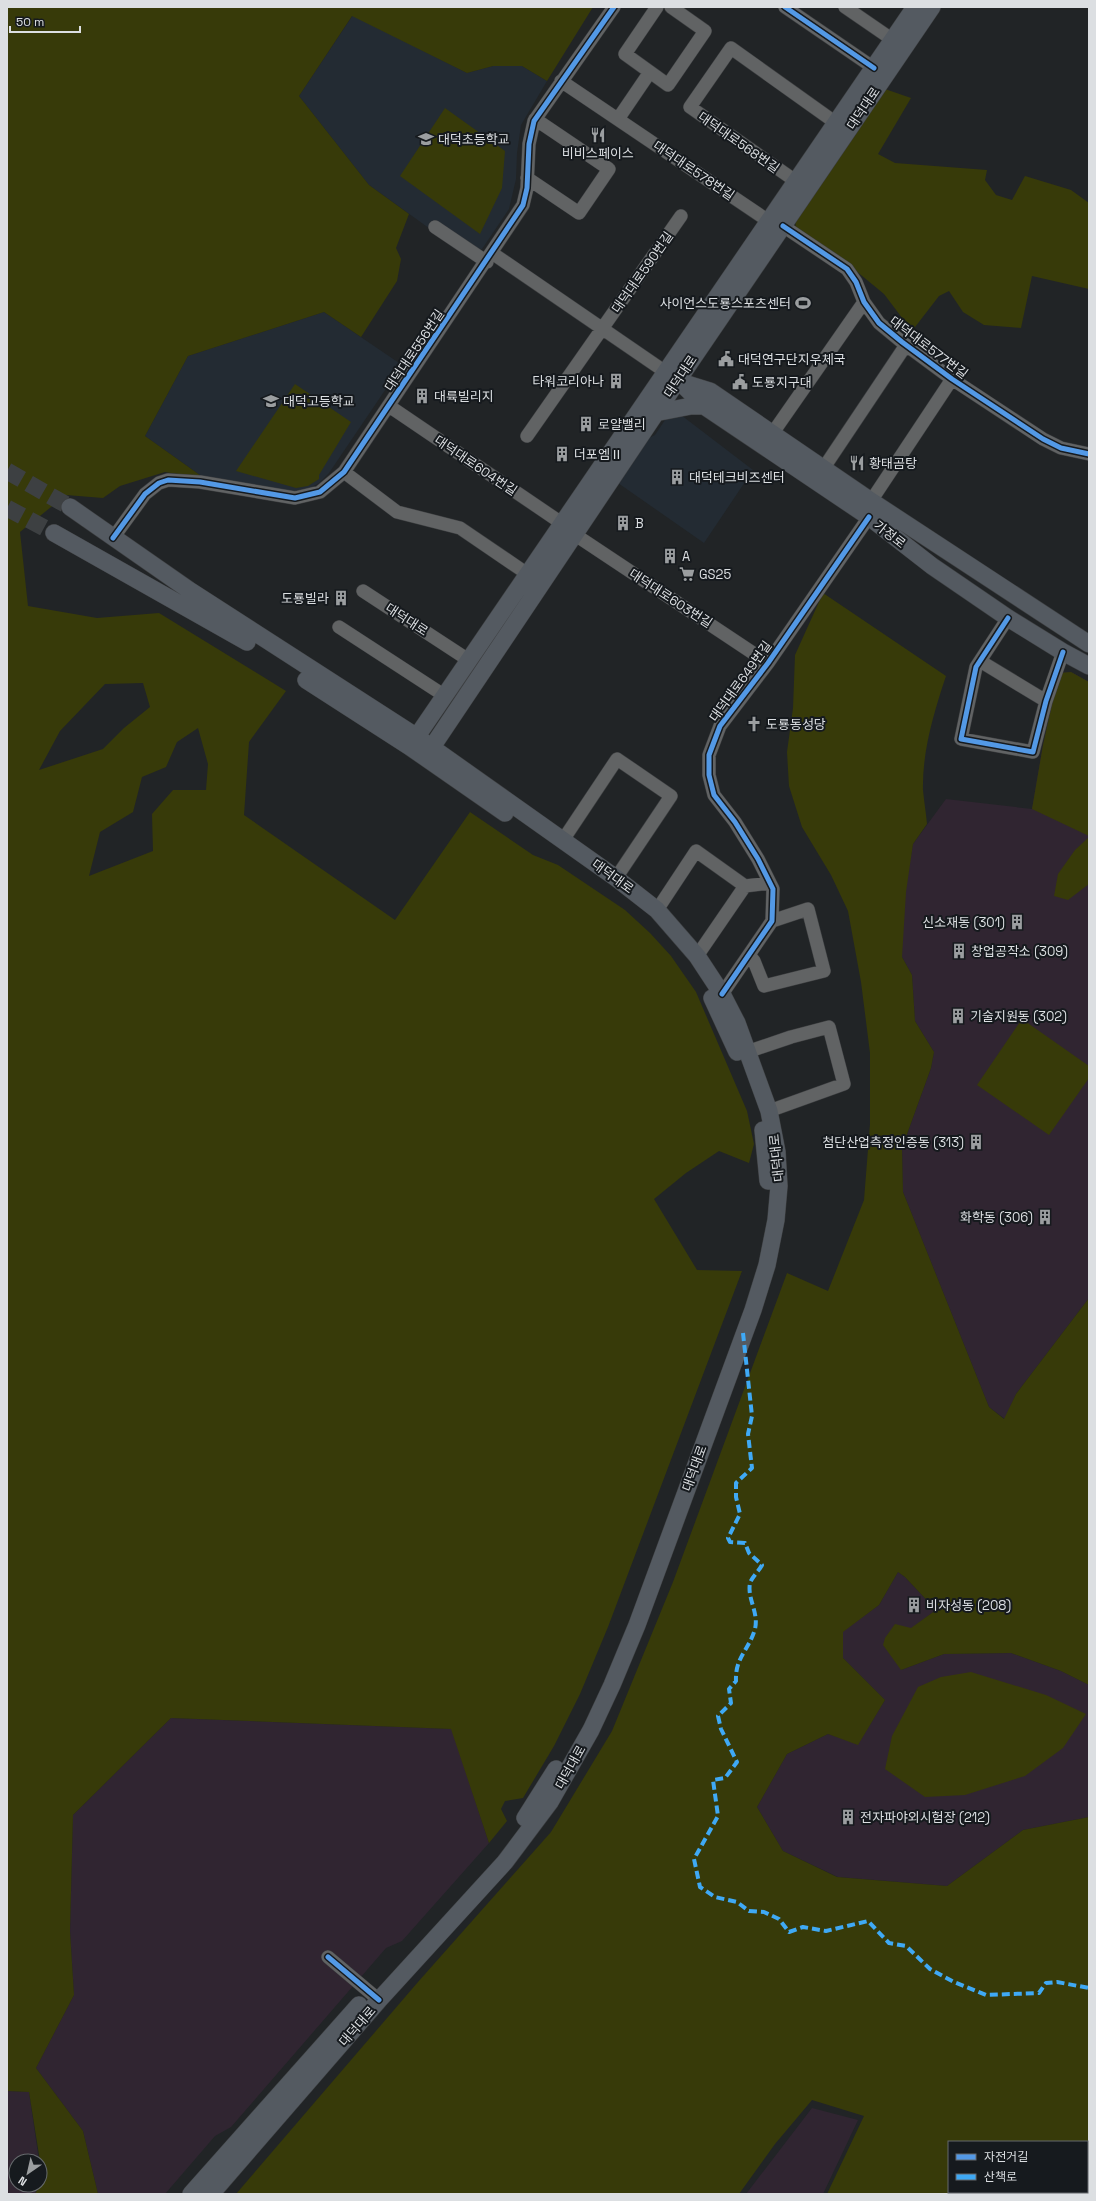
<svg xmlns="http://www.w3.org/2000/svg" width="1096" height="2201" font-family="'Space Grotesk','Noto Sans KR',sans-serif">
<rect width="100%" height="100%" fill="#212426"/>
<path fill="#232b33" d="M353 15 467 73 493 66H522L547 81 521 125 517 153 516 179 509 209 482 249H476L433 231 369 185 299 96Z
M324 312 402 365 329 473 319 483 306 490 291 493 204 478 145 436 188 356Z
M681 415 753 470 704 543 618 483 649 438 655 435 667 417Z"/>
<path fill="#302531" d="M1071 672 1089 682V1298L1016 1394 1005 1419 989 1407 903 1192 902 1148 931 1068 934 1052 915 1021 912 975 902 957V905L913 844 946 799 1032 809 1043 745 1059 673Z
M898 1572 905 1577 936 1610 911 1629 901 1670 944 1654 1011 1653 1061 1671 1089 1685V1817L1023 1830 947 1886 838 1877 783 1851 757 1807 787 1754 828 1734 858 1744 885 1700 843 1658V1631L879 1605Z
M171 1718 452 1729 489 1843 402 1941 386 1948 231 2127 215 2136 165 2194H98L83 2131 36 2068 74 1995 70 1931 73 1815Z
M7 2091 29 2092 39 2161H16V2185H38L35 2194H7Z
M812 2108 858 2120 823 2194H746Z"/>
<path fill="#373a09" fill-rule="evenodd" d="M7 7H593L547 81 522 66H493L467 73 352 16 299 96 369 185 409 214 396 248 401 259 397 281 361 337 324 312 188 356 145 436 204 478 165 472 120 486 103 498 66 495 20 532 28 606 97 618 159 613 286 691 249 742 244 815 395 920 470 812 533 855 558 865 625 910 650 933 671 956 696 992 747 1111 754 1144 749 1163 719 1151 686 1173 654 1199 697 1270 742 1271 608 1627 580 1694 554 1746 523 1798 505 1801 501 1809 507 1821 489 1843 451 1729 171 1718 73 1815 70 1931 74 1995 36 2068 83 2131 98 2194H35L40 2185V2161L29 2092 7 2091ZM143 683 150 707 124 728 103 749 39 770 60 731 105 684ZM198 728 208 764 206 790H173L152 814 153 851 89 876 100 832 133 812 142 777 166 767 177 742Z
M885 89 911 98 878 154 895 163 987 170 985 180 996 195 1012 200 1025 176 1071 190 1089 203V289L1032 276 1021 328 984 325 963 312 949 291 939 296 912 331 884 294 838 256 796 229 795 219Z
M445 108 505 151 502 188 480 234 400 176Z
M295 384 351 422 319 475V479L308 486 296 488 236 471Z
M823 593 946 676C934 712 922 752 923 790 924 801 926 813 927 824L913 844 906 892 902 957 912 975 915 1021 934 1052 931 1068 902 1148 903 1192 989 1407 1004 1419 1016 1394 1089 1298V1685L1061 1671 1011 1653 944 1654 901 1670 883 1645 885 1638 895 1624 911 1628 936 1610 905 1577 898 1572 879 1605 843 1632V1658L885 1700 858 1745 828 1734 787 1754 757 1807 783 1851 837 1877 947 1886 1023 1830 1089 1817V2194H827L864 2116 812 2100 775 2144 739 2194H236L418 1982 551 1832 612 1731 673 1582 787 1273 828 1291 864 1200 870 1124V1053L861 982 848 911 831 875 802 827 789 786 787 752 793 708 795 655ZM949 2142H1087V2192H949Z
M1071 672 1089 682V836L1032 809 1043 745 1059 673Z
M1089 837V884L1068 900 1054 896 1058 874 1075 850Z
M1022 1019 1089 1066V1078L1049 1135 977 1085Z
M971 1672 1046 1695 1086 1714 1063 1748 1025 1776 965 1795 925 1797 885 1769 892 1736 918 1687 941 1677Z"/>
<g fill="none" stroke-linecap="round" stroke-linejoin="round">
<path stroke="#3d4042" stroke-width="17" stroke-dasharray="17 8" stroke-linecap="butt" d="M7 471 70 507
M7 508 54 533"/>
<defs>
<path id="minor" d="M785 7 874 68
M845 7 893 40
M650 72 625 54 657 7
M561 81 770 222
M618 119 650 72 668 85 705 31 671 7
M527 178 579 213 609 169 535 119
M797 182 690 107 731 48 836 123
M783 226 847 269 856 282 864 302 879 323 902 342 952 379 1043 439 1061 448 1089 454
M435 227 487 262
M492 253 667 373
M389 406 563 524
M772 434 864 302
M527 436 681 216
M823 469 906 345
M344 472 397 512 460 528 529 575
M871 501 952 379
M574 534 768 663
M113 538 145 494 159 483 168 480 200 482 295 498 320 492 344 472 523 205 527 188 529 144 534 121 614 7
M363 591 470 661
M1008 618 976 667 961 739 1033 752 1046 701 1063 652
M339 627 445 696
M980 661 1046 701
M563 840 617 759 671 796 616 878
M745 886 770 883
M657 910 696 851 745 886 697 956
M749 955 754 961 764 986 824 971 808 909 772 921
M722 994 772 921 773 889 758 859 735 822 714 795 709 775V755L720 726 768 663 869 517
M747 1052 791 1037 829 1027 844 1084 769 1111
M328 1957 379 2000"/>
<path id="major" d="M669 375 678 380 704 406 869 517 932 566 1008 618 1063 652 1089 666
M681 382 710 391 871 501 1089 644
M655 413 691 406H704
M70 507 189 590 417 737 616 878 657 910 697 956 722 994 737 1023 769 1111 777 1152 779 1186 776 1220 767 1265 753 1310 637 1625 612 1685 591 1730 550 1802 505 1862 379 2000 211 2194
M54 533 247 642
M306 680 410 747 505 813
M411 745 915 7
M426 756 678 380 932 7
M712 998 737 1052
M763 1130 768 1181
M525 1818 556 1769
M191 2194 359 2005"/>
</defs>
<use href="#minor" stroke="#3d3f41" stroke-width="14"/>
<use href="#major" stroke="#3d3f41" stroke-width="18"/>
<use href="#minor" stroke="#616364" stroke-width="13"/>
<use href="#major" stroke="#545a61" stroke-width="17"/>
<path stroke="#3fa9f5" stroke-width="4" stroke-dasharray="8 4" stroke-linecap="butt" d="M743 1333 752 1416 748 1434 752 1468 736 1483V1497L740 1514 728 1538 730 1542 745 1543 749 1553 762 1565C759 1571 752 1577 750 1583 747 1599 759 1612 755 1629 749 1650 735 1657 736 1681L729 1689 731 1703 718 1716 721 1729 737 1762 725 1778 713 1780 718 1816 694 1859 700 1887 715 1897 737 1902 749 1911 764 1912 779 1919 789 1932 803 1927 826 1931 868 1921 889 1943 906 1946 930 1969 954 1982 986 1995 1039 1993 1046 1983 1057 1982 1089 1988"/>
<defs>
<path id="cycleway" d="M785 7 874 68
M783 226 847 269 856 282 864 302 879 323 902 342 952 379 1043 439 1061 448 1089 454
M113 538 145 494 159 483 168 480 200 482 295 498 320 492 344 472 523 205 527 188 529 144 534 121 614 7
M1008 618 976 667 961 739 1033 752 1046 701 1063 652
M722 994 772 921 773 889 758 859 735 822 714 795 709 775V755L720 726 768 663 869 517
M328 1957 379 2000"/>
</defs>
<use href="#cycleway" stroke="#161a1e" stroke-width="8"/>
<use href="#cycleway" stroke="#5399e6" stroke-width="5"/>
</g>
<defs>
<symbol id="restaurant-bare" viewBox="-9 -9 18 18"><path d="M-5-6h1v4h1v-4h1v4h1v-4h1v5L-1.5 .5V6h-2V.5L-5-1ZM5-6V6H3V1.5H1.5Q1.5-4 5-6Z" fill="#9b9ea0" stroke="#161a1e" stroke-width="2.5" paint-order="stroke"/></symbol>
<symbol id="school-bare" viewBox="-9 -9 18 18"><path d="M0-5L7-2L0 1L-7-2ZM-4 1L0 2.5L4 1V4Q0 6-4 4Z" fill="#9b9ea0" stroke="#161a1e" stroke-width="2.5" paint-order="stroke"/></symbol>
<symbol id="stadium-bare" viewBox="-9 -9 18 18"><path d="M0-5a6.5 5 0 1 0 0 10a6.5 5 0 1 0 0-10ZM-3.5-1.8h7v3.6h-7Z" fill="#9b9ea0" stroke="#161a1e" stroke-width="2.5" paint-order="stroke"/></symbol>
<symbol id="civic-bare" viewBox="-9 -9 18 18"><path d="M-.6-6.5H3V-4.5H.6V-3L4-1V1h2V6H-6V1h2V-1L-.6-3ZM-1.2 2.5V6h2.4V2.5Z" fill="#9b9ea0" stroke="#161a1e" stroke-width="2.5" paint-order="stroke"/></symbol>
<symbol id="building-bare" viewBox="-9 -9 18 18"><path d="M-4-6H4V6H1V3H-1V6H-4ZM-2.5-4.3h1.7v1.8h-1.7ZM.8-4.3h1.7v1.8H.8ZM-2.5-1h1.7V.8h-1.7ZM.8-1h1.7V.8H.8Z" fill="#9b9ea0" stroke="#161a1e" stroke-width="2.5" paint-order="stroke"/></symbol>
<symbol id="supermarket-bare" viewBox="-9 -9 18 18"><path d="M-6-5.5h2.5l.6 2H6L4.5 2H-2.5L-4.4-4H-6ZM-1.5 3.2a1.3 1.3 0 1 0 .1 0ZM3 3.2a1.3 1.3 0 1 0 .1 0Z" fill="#9b9ea0" stroke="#161a1e" stroke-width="2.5" paint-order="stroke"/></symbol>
<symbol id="church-bare" viewBox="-9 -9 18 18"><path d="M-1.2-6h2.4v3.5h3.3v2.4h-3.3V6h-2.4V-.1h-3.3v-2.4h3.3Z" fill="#9b9ea0" stroke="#161a1e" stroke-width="2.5" paint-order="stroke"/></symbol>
</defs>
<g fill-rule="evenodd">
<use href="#restaurant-bare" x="587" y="124" width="22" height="22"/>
<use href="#school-bare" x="415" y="128" width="22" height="22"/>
<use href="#stadium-bare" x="792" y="292" width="22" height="22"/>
<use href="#civic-bare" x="715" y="348" width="22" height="22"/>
<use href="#building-bare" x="605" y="370" width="22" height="22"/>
<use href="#civic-bare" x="729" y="371" width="22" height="22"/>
<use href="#building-bare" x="411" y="385" width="22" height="22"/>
<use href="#school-bare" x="260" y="390" width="22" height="22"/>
<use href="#building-bare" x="575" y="413" width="22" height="22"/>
<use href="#building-bare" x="551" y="443" width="22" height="22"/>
<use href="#restaurant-bare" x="846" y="452" width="22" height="22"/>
<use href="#building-bare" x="666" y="466" width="22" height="22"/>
<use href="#building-bare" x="612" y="512" width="22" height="22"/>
<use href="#building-bare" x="659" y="545" width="22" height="22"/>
<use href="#supermarket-bare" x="676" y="563" width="22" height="22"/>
<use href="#building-bare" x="330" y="587" width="22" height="22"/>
<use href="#church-bare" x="743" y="713" width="22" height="22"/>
<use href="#building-bare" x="1006" y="911" width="22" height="22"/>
<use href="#building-bare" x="948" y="940" width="22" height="22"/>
<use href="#building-bare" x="947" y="1005" width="22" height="22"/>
<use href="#building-bare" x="965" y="1131" width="22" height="22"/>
<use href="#building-bare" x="1034" y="1206" width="22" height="22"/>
<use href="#building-bare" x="903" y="1594" width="22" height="22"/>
<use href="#building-bare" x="837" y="1806" width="22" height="22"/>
</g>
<g text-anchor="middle" stroke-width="4" stroke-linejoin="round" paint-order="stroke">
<g font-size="13" fill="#dcdfe2" stroke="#161a1e">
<text transform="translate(863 108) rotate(-56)" y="5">대덕대로</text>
<text transform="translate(739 142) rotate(35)" y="5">대덕대로568번길</text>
<text transform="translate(694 170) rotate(34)" y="5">대덕대로578번길</text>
<text transform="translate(642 272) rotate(-55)" y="5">대덕대로590번길</text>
<text transform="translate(929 347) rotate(37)" y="5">대덕대로577번길</text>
<text transform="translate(414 350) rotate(-56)" y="5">대덕대로556번길</text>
<text transform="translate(680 376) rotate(-56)" y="5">대덕대로</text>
<text transform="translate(476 465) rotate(34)" y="5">대덕대로604번길</text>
<text transform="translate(890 534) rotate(38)" y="5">가정로</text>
<text transform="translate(671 598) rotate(33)" y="5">대덕대로603번길</text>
<text transform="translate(407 619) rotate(33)" y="5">대덕대로</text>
<text transform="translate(740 681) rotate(-54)" y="5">대덕대로649번길</text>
<text transform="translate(613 876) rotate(36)" y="5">대덕대로</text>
<text transform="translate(776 1158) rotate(-96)" y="5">대덕대로</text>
<text transform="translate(694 1468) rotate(-70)" y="5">대덕대로</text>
<text transform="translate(570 1767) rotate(-61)" y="5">대덕대로</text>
<text transform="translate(357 2026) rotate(-49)" y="5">대덕대로</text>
</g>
<g font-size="13" fill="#dcdfe2" stroke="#161a1e" text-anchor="start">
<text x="438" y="144">대덕초등학교</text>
<text x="598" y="158" text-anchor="middle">비비스페이스</text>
<text x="791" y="308" text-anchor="end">사이언스도룡스포츠센터</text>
<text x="738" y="364">대덕연구단지우체국</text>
<text x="604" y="386" text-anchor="end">타워코리아나</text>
<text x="752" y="387">도룡지구대</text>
<text x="434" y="401">대륙빌리지</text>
<text x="283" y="406">대덕고등학교</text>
<text x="598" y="429">로얄밸리</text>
<text x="574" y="459">더포엠Ⅱ</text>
<text x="869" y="468">황태곰탕</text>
<text x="689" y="482">대덕테크비즈센터</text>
<text x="635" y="528">B</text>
<text x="682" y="561">A</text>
<text x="699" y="579">GS25</text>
<text x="329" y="603" text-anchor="end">도룡빌라</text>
<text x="766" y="729">도룡동성당</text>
<text x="1005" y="927" text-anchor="end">신소재동 (301)</text>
<text x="971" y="956">창업공작소 (309)</text>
<text x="970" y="1021">기술지원동 (302)</text>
<text x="964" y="1147" text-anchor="end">첨단산업측정인증동 (313)</text>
<text x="1033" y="1222" text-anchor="end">화학동 (306)</text>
<text x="926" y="1610">비자성동 (208)</text>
<text x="860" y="1822">전자파야외시험장 (212)</text>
</g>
</g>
<rect width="1096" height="2201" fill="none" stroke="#dcdfe2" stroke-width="16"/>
<rect x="948" y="2141" width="140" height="52" fill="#161a1e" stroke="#65696c"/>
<rect x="956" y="2154" width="20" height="6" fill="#5399e6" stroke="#65696c"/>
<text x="984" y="2161" font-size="12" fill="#dcdfe2">자전거길</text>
<rect x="956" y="2174" width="20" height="6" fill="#3fa9f5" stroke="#65696c"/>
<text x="984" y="2181" font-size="12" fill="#dcdfe2">산책로</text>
<g transform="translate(28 2173) rotate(214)"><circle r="19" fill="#161a1e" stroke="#65696c"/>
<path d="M0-3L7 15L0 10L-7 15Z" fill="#9b9ea0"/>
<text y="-6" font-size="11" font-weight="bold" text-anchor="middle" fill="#dcdfe2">N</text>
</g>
<path d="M10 26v6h70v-6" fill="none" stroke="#dcdfe2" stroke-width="2"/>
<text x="16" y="26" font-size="12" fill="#dcdfe2" stroke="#161a1e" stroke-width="3" paint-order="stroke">50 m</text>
</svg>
